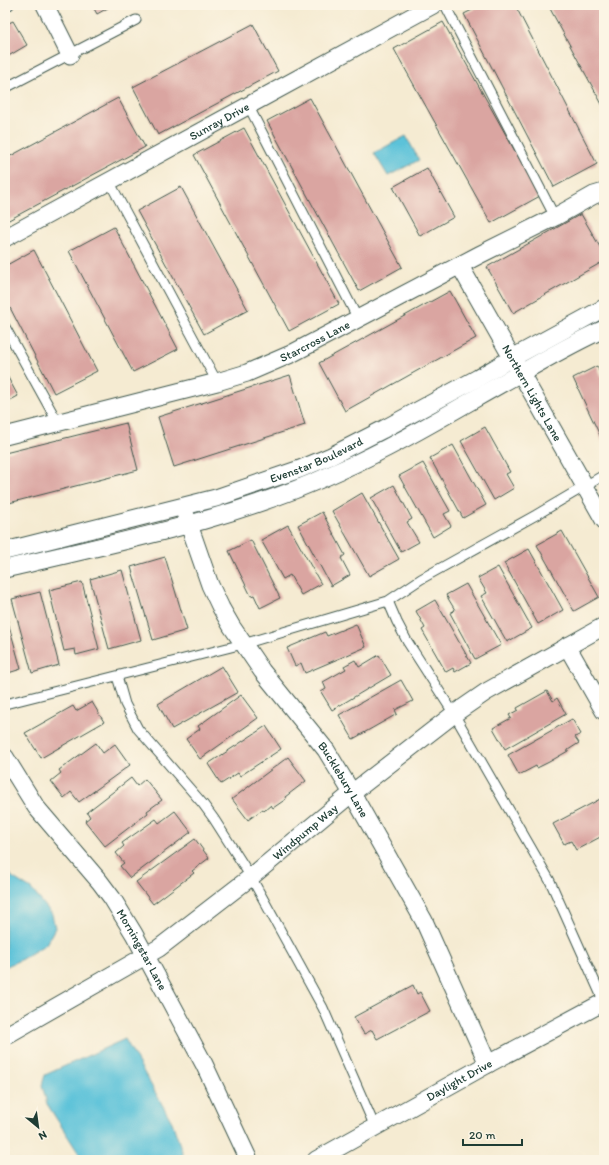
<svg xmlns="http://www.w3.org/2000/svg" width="609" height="1165" font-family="Itim,sans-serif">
<rect width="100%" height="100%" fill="#fcf5e5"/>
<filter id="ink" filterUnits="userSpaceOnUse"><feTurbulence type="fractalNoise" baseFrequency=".025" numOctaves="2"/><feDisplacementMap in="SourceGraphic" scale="8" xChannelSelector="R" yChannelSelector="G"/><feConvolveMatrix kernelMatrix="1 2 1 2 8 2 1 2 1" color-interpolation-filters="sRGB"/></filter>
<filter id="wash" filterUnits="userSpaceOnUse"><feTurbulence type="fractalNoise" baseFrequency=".012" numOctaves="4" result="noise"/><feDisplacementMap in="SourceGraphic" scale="16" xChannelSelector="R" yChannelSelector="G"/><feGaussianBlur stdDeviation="0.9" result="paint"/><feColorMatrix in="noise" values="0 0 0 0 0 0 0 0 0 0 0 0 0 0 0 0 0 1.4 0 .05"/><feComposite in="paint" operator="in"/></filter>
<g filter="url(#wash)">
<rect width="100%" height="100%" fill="#f5ebd2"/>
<path fill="#5cc2d9" stroke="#3e8086" d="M406 136 419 160 388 176 374 153Z
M5 866 12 877 31 889 52 914 55 928 46 944 22 959 5 967Z
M125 1039 172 1122 185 1160H83L47 1104 42 1085 45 1075Z"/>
<g id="blocks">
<path fill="#daa5a1" d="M92 5H113L97 14Z
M482 5H515L597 164 554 187 464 14Z
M548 5H604V108Z
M13 21 27 45 5 58V25Z
M443 22 540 196 491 223 394 49Z
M253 24 278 71 158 135 133 87Z
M118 98 145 147 5 222V159Z
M310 98 402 267 359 291 267 121Z
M244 128 339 304 289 331 194 155Z
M427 168 454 217 420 236 393 187Z
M181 187 248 310 204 334 137 211Z
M581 214 604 254V261L513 313 487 267Z
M114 227 178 349 133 372 69 251Z
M34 250 97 371 54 393 5 298V266Z
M450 291 476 338 345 411 319 363Z
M597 366 604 382V444L573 378Z
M5 372 18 396 5 403Z
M290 375 305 425 174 467 158 417Z
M126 423 138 470 5 504V453Z
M485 427 510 472 506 474 514 488 494 500 461 441Z
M453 445 486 505 463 518 430 458Z
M423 463 450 511 444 514 451 526 433 537 399 476Z
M394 485 412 519 407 522 419 542 401 552 371 498Z
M362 493 399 559 369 576 332 511Z
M322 512 345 555 341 558 350 575 331 586 298 525Z
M288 525 321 584 301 595 290 575 283 579 261 540Z
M562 531 599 597 574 611 537 545Z
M251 540 280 598 260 608 254 595 251 596 229 551Z
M529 549 563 610 538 624 504 563Z
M165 557 187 630 153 640 131 567Z
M498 567 532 628 507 642 481 596 487 593 478 578Z
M122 570 141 640 109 649 90 579Z
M82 582 99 649 76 655 75 649 64 651 49 590Z
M466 584 501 645 475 659 450 613 455 610 446 595Z
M40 592 59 665 32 673 12 599Z
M435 600 471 663 455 672 453 668 446 672 422 630 425 628 416 611Z
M5 611 21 669 5 674Z
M356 624 366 647 305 673 301 663 295 666 287 648 325 632 327 636Z
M379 655 391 675 332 710 321 692 326 689 323 682 346 669 344 666 355 660 359 667Z
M222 666 238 692 172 729 158 704Z
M401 680 413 701 395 710 397 714 353 739 339 715Z
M547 691 553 701 557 698 566 714 505 749 493 728 511 718 509 715 518 710 517 708Z
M241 695 258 718 200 759 186 739 200 729 198 726Z
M92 702 104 722 41 758 25 733 73 706 76 711Z
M572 719 581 734 575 737 579 743 568 750V751L549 762 537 768 536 766 519 775 508 755Z
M266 726 281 749 240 776 238 773 221 784 208 764Z
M96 743 103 753 115 744 130 765 79 802 71 792 64 798 51 781 61 773 59 770Z
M288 757 306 781 285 797 286 799 273 808 271 805 264 811 263 809 248 820 232 799Z
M131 778 137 786 145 779 162 800 147 811 148 813 105 846 85 821 90 817 87 812Z
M604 797V835L576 850 571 841 564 844 553 824Z
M175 811 191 832 130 878 120 866 124 863 116 853 124 846 122 843 156 819 159 823Z
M195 839 209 858 192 871 194 873 153 904 136 882Z
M413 985 417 994 420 992 430 1011 377 1039 372 1030 364 1034 354 1017Z"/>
</g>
</g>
<g filter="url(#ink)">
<use href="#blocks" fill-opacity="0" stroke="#3f574c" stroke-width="1"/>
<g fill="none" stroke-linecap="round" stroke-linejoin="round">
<defs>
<path id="lane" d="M445 5 555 217
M6 6 9 5
M7 87 136 20
M248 105 358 319
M109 181 217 382
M5 327 58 423
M388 601 397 622 407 641 454 714 550 881 604 1002
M117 676 125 704 138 729 203 804 214 819 251 877 323 1008 375 1127
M5 704 243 644 388 601 421 579 536 515 604 475"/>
<g id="street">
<path d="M45 5 70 55"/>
<path id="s1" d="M5 238 433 5"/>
<path id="s2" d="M460 266 604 520"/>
<path id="s3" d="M5 436 217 382 247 373 291 354 479 255 555 217 594 195 604 192"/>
<path id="s4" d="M185 513 210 585 221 608 232 627 262 671 326 750 352 793 424 921 488 1064"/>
<path id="s5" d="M5 551 216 498 300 469 331 456 382 430 478 378 512 358 604 308"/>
<path d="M5 569C117 542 234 520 339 471 404 442 464 404 526 370 551 356 577 341 604 329"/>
<path d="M567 646 604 711"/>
<path id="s6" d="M5 757 36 807 100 882 112 898 134 934 204 1064 249 1160"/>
<path id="s7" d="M5 1036 159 948 251 877 352 793 454 714 486 692 604 626"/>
<path id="s8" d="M316 1160 488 1064 604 1002"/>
</g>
</defs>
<use href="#lane" stroke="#3f574c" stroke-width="11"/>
<use href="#street" stroke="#3f574c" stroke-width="19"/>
<use href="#lane" stroke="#fff" stroke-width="9"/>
<use href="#street" stroke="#fff" stroke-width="17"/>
</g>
</g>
<g text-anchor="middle" stroke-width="3" stroke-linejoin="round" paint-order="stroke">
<g font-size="12" fill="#1f3d34" stroke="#fcf5e5">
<text dy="4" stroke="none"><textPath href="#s1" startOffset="244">Sunray Drive</textPath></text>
<text dy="4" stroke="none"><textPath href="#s3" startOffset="325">Starcross Lane</textPath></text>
<text dy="4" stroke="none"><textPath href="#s2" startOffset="146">Northern Lights Lane</textPath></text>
<text dy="4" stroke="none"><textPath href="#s5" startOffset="325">Evenstar Boulevard</textPath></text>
<text dy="4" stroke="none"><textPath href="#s4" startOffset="313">Bucklebury Lane</textPath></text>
<text dy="4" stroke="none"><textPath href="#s7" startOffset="364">Windpump Way</textPath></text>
<text dy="4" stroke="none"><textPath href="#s6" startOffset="237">Morningstar Lane</textPath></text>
<text dy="4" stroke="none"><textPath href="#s8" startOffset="164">Daylight Drive</textPath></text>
</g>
</g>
<rect width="609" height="1165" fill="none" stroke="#fcf5e5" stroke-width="20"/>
<g transform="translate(38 1127) rotate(151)" stroke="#fcf5e5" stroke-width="3" paint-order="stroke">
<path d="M0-3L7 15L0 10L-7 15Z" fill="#1f3d34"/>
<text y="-6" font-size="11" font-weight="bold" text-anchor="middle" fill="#1f3d34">N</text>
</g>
<path d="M463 1139v6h59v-6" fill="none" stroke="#1f3d34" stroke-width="2"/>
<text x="469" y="1139" font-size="12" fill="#1f3d34" stroke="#fcf5e5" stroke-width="3" paint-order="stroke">20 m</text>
</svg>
